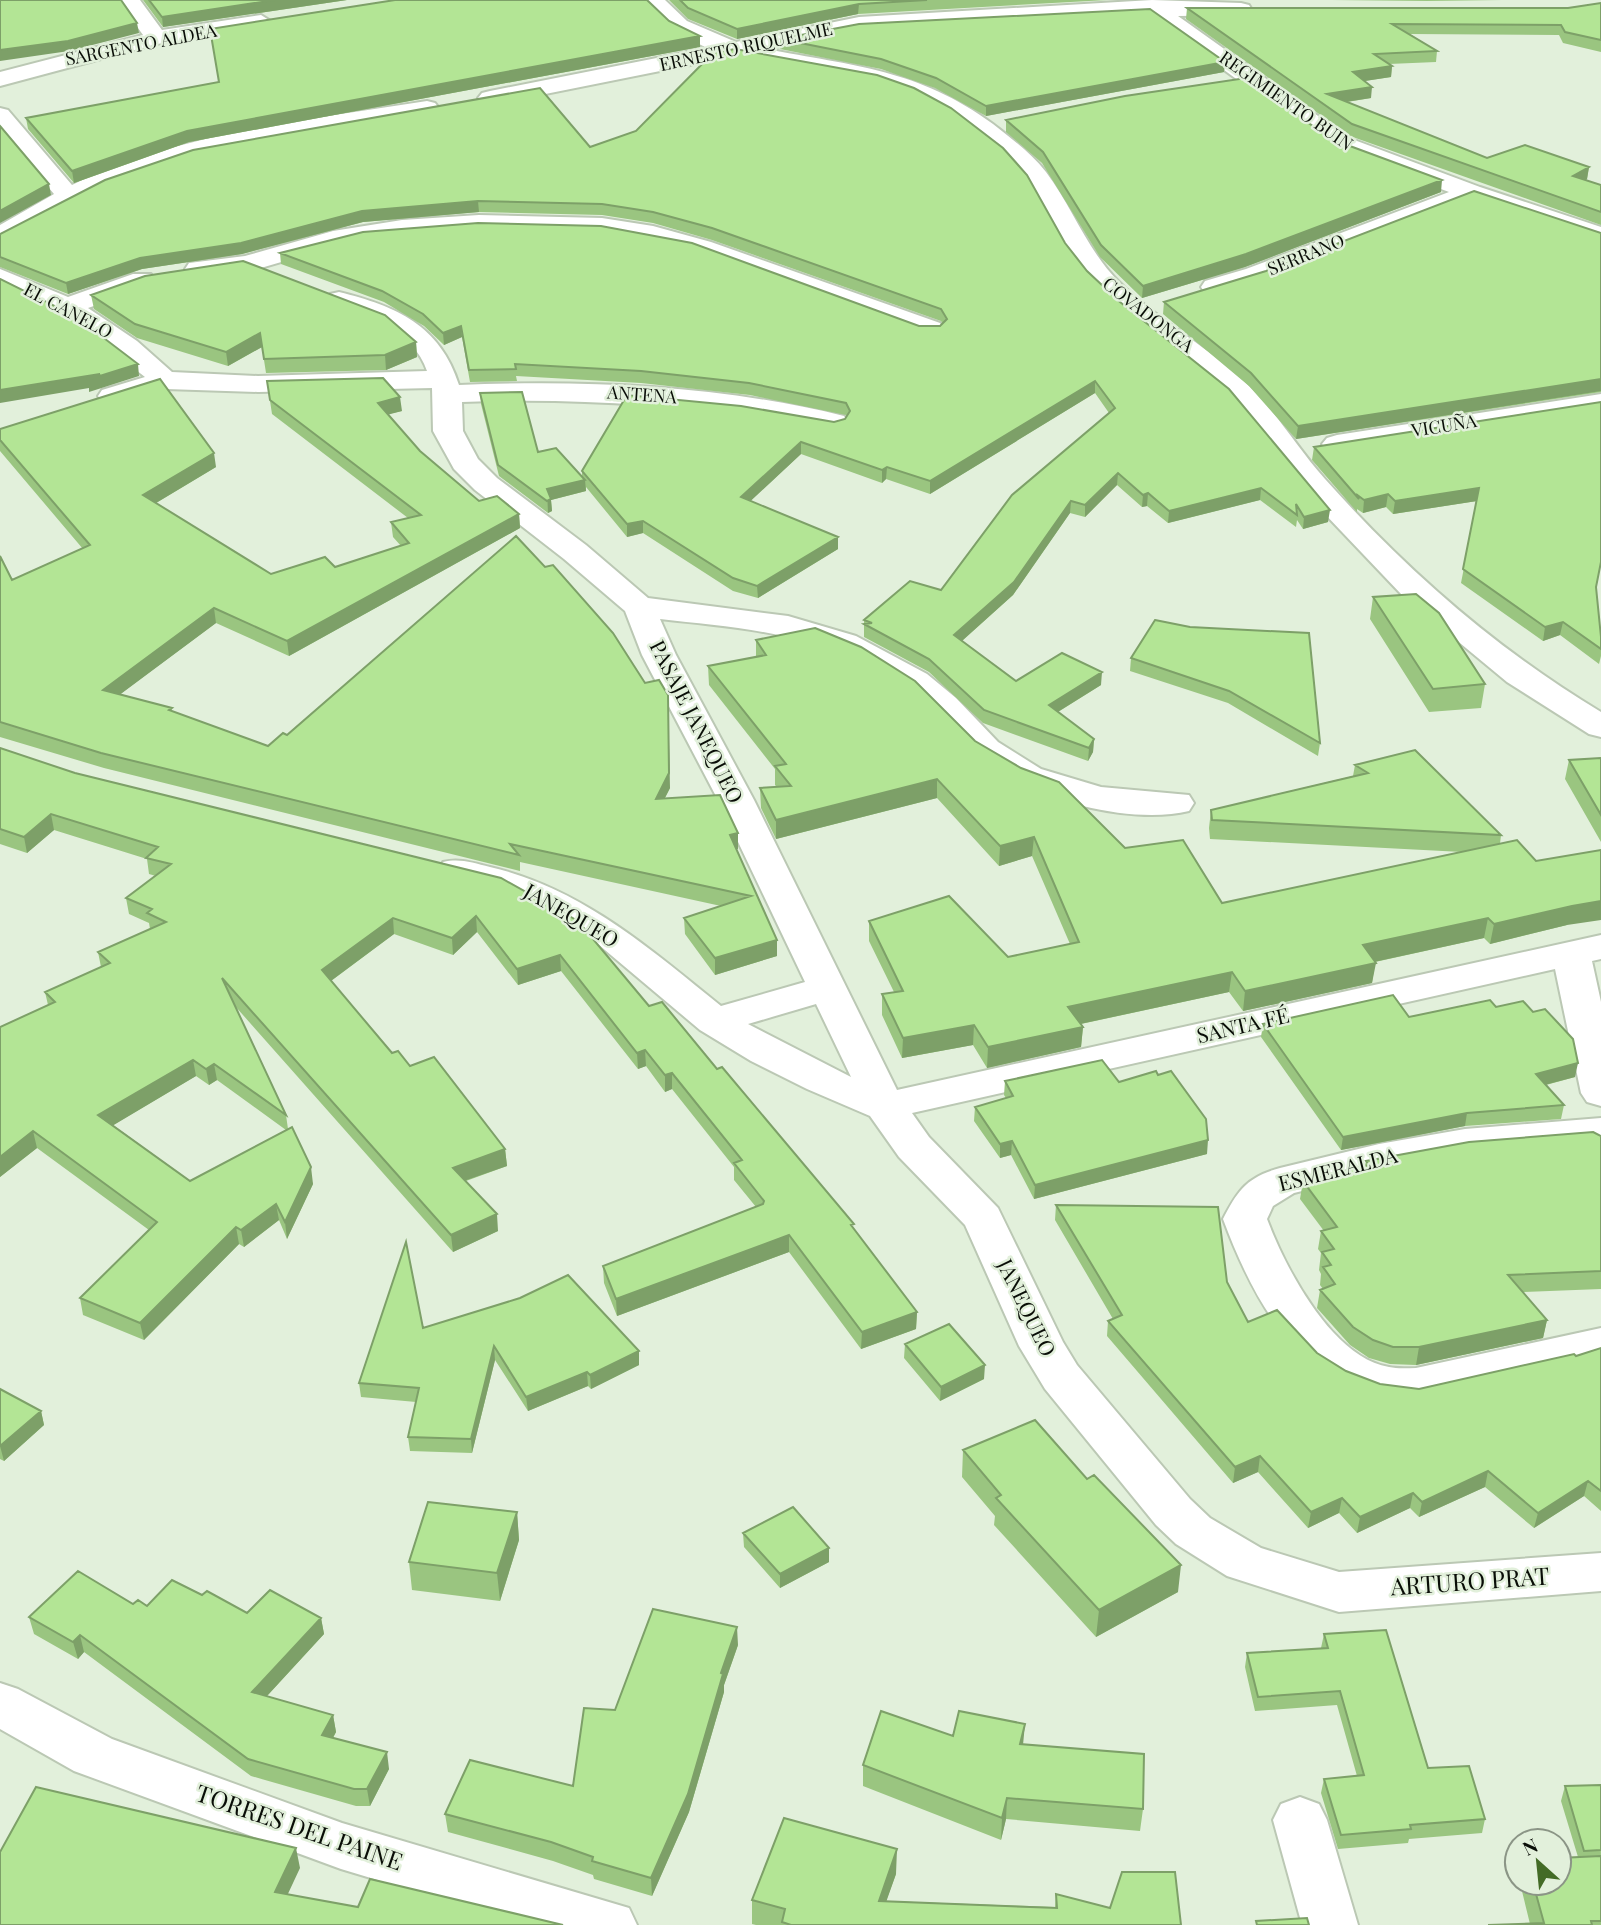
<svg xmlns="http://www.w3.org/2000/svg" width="1601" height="1925" font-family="'Playfair Display',serif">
<rect width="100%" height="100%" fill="#e2f0db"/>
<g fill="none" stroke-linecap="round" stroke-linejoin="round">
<defs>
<path id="street" d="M118 0H140L162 30 261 15 272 22 261 29 157 44 0 86V72L143 35Z
M641 0H665L687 21 736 42 859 17 1152 0 1241 3 1249 5 1252 10 1249 15 1178 16 1349 138 1480 187 1601 227V243L1472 201 1264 281 1214 295 1205 293 1201 287 1205 281 1246 269 1449 192 1331 148 1150 16 859 31 766 49C854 66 918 69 993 124 1012 139 1031 153 1046 172 1073 208 1087 250 1119 282 1159 322 1212 348 1252 389 1279 416 1299 450 1325 479 1406 570 1496 649 1601 712V737L1589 734 1507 682 1402 595 1303 491 1230 399 1195 368 1121 312 1088 281 1023 175 952 116 915 96 877 83 735 56 490 105 482 103 478 98 482 93 490 91 707 48 671 30Z
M427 101 435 103 439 108 435 113 260 143 187 160 108 187 0 244V225L54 194 0 130V108L8 110 72 185C181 132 309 120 427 101Z
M479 215 602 218 653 226 711 242 940 323 944 329 940 335H920L693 252 602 234 479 231 402 236 336 246 247 272 198 277 189 275 185 269 189 263 245 256 333 231 402 220Z
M0 269 68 297 133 274H151L155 280 151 286 88 308 137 341 172 372 258 376 427 371C414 330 365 318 330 306L326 300 330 294 339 292C396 306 440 325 459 385 587 380 719 385 844 416L848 422 844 428 834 431C711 407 588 397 462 402L463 431 478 459 497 478 586 545 648 598 788 616 856 636 927 674 956 698 998 742 1041 769 1101 787 1189 795 1194 803 1189 811C1128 826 1024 797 976 758 960 745 947 727 932 712 912 692 888 676 862 663 799 631 729 627 660 619L676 655 754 800 897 1090 1601 935V959L1592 961 1601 1002V1106L1587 1102 1581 1093 1555 969 912 1113 929 1137 998 1208 1063 1342 1077 1365 1190 1499 1210 1518 1261 1548 1339 1572 1601 1553V1591L1339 1612 1227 1576 1176 1544 1156 1525 1045 1389 1019 1346 965 1225 899 1157 870 1116 807 1089 751 1061 700 1030 599 945 533 906 504 892 443 878 438 870 443 862C460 858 473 863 490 867 581 888 649 948 721 1006L805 982 718 800 642 655 625 611 564 559 475 490 454 469 433 431 432 388 258 392 166 389 112 405 102 402 98 396 102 390 145 377 78 325 0 286ZM816 1004 851 1077 748 1024Z
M1601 394V412L1337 453 1327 450 1322 444 1327 438 1337 435Z
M1601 1118V1146L1465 1157 1379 1172 1294 1193 1273 1206 1267 1219C1285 1267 1332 1358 1389 1367 1398 1369 1407 1368 1416 1368L1601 1328V1360L1416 1402C1307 1398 1258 1312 1223 1219 1238 1190 1247 1177 1280 1168L1379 1144 1465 1129Z
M0 1683 18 1689 112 1739 342 1823 629 1908 637 1925H527L341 1869 74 1771 0 1729Z
M1300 1797 1319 1804 1327 1820 1358 1925H1302L1273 1820 1281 1804Z"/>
</defs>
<use href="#street" stroke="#bbc8b4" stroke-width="4"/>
<use href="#street" fill="#fff" fill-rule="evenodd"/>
</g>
<path fill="#9ac580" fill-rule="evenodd" d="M143 0H347L163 27Z
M669 0H1107L858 14 737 39 688 19Z
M1332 0H1502L1427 1Z
M1601 3V52L1563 43 1559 35 1410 34 1437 51 1436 62 1389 64 1392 66 1391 77 1364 81 1371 98 1347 102 1487 158 1589 167 1587 179 1586 180 1601 185V225L1350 136 1186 19 1187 8H1568Z
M669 21 700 47 189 142 74 183 28 129 26 118 218 82Z
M780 39 1225 62 1224 72 986 116 935 88 881 69 780 49Z
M1006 120 1441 192 1245 267 1142 298 1100 257 1042 163 1006 132Z
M590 147 1065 243 1087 271 1328 522 1303 529 1297 520 1296 527 1260 500 1168 523 1147 506 1142 507 1117 485 1085 517 1070 513 1013 595 962 641 1016 681 1101 685 1058 712 1094 739 1093 752 1088 761 983 723 929 672 864 637V620L941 590 1109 413 1095 393 930 494 886 479 882 483 801 454 750 501 838 549 758 598 733 591 643 533 627 537 586 487V491L551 500 552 511 548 513 499 476 481 404 480 393 538 452 582 476V471L834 422 845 419 847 416 846 415 750 395 641 383 516 376 517 381 470 382 462 337 444 345 424 326 384 302 281 264 280 253 919 326H940L943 324 941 321 712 240 653 223 602 215 479 212 363 222 242 254 142 269 68 294 0 267V234Z
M1601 233V392L1296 439 1249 386 1163 314 1164 302Z
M91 295 416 342 417 357 386 370 266 373 262 347 228 366 137 338 94 309Z
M267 381 402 411 388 414 420 451 479 501 519 514 520 528 289 656 216 623 120 694 172 708V711L268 746 287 735 670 788 665 798 738 849H736L777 940V956L715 975 685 934 684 918 721 906 520 862V871L104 768 0 737V556L12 580 83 549 0 451V429L216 467 156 503 271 574 335 567 401 546 393 537 391 522 408 518 272 414Z
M1601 402 1596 587 1601 637V656L1599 664 1560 635 1543 641 1461 583 1477 501 1393 514 1386 507 1363 513 1357 509V512L1312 460 1314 447Z
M1373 597 1485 684 1481 708 1429 712 1370 619Z
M1155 620 1320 743 1318 756 1228 703 1130 671 1131 658Z
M756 640 975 741 1125 848 1222 903 1462 852 1210 839 1209 828 1211 810 1353 776 1355 765 1501 835 1500 844 1567 925 1490 944 1484 938 1375 962 1372 983 1243 1011 1229 992 1081 1024 1083 1027 1081 1047 987 1068 973 1045 902 1058 882 1015V994L894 992 869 941V921L1008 957 1070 944 1032 856 999 866 937 798 776 839 761 808 760 788 777 787 775 785V769L709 685 708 666 756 657Z
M0 748 75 773 501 878 649 1006 717 1069 854 1229 917 1312 916 1329 861 1349 789 1252 617 1316 604 1283 603 1266 756 1207 734 1180V1167L672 1089 665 1092 646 1066 638 1069 561 971 518 985 477 932 453 955 394 934 331 981 392 1053 410 1066 505 1149 507 1166 466 1181 498 1231 453 1252 235 1006 286 1115 288 1129 313 1184 287 1239 279 1220 244 1247 239 1244 144 1340 83 1315 80 1298 149 1230 37 1148 0 1177V1027L48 1005 45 992 101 967 98 952 150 929 149 923 129 914 126 898 156 876 149 874 147 859 54 830 27 853 0 844ZM196 1076 209 1085 217 1080 286 1130 190 1181 113 1125Z
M1601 758V842L1565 779 1569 760Z
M1496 1007 1533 1012 1575 1077 1546 1085 1564 1105 1561 1119 1465 1126 1341 1150 1261 1037 1263 1024 1409 1017Z
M1005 1081 1119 1082 1207 1154 1034 1199 1011 1155 1000 1158 974 1121 975 1107 1006 1098 1004 1095Z
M1601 1136V1289L1523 1292 1547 1320 1543 1338 1416 1365 1390 1364 1369 1358 1350 1345 1317 1308 1320 1290 1323 1289 1320 1285 1321 1274 1319 1270 1321 1253 1318 1249 1321 1231H1324L1300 1199 1303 1181 1365 1165 1366 1161Z
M1056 1205 1227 1282 1248 1322 1317 1353 1346 1371 1380 1384 1419 1389 1576 1356 1601 1348V1511L1584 1496 1534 1528 1485 1487 1419 1517 1410 1508 1357 1533 1339 1513 1308 1528 1258 1472 1233 1483 1107 1336 1108 1321 1113 1319 1055 1220Z
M423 1328 639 1351V1365L591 1389 588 1386 528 1411 495 1360 472 1453 410 1451 408 1437 416 1402 361 1397 359 1383Z
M905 1344 984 1379 940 1401 904 1358Z
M0 1389 41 1411 44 1425 4 1461 0 1459Z
M963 1450 1178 1592 1096 1637 994 1525 995 1516 962 1477Z
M517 1512 519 1540 500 1601 412 1590 409 1562Z
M743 1533 829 1548V1562L780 1588 744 1547Z
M202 1595 247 1613 321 1618 324 1634 267 1696 333 1715 336 1732 333 1738 389 1769 370 1806H356L251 1776 84 1652 78 1659 34 1634 29 1617 133 1604 147 1606Z
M1324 1634 1428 1768 1485 1819 1482 1833 1409 1839 1408 1843 1338 1849 1321 1793 1324 1779 1357 1776 1337 1705 1255 1711 1245 1667 1247 1653 1321 1648Z
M738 1645 724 1685V1692L689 1812 652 1896 594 1879 593 1875 553 1861 448 1832 445 1814 573 1786 615 1710Z
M953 1736 1023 1744 1143 1809 1140 1831 1006 1819 1001 1840 863 1786V1765Z
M1601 1785V1925H1488L1530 1924 1520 1883H1559L1578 1857 1561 1801 1565 1786Z
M896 1874 886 1901 1055 1907 1056 1894 1110 1908 1181 1925H756L752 1924V1900Z"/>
<path fill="#7da068" d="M275 0H347L163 27 162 17Z
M859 4 858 14 737 39V29Z
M137 23 139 33 69 51 0 61V50Z
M700 36V47L189 142 74 183 72 171 187 131Z
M1225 62 1224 72 986 116V106Z
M1392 66 1391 77 1352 83 1353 72Z
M1372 87 1371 98 1326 105 1327 94Z
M1589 167 1587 179 1571 187 1573 176Z
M1442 180 1441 192 1245 267 1142 298 1143 286Z
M49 184 51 195 0 223V211Z
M478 201 479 212 363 222 242 254 142 269 68 294 66 283 140 258 362 211Z
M461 326 462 337 444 345 443 333Z
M260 333 262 347 228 366 226 352Z
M416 342 417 357 386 370 385 355Z
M138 364 139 376 89 392V388L0 403V390Z
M1601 379V391L1296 439 1298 426Z
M1095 381V393L930 494V481Z
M400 397 402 411 379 417 378 403Z
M801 442V454L741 510V497Z
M214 453 216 467 146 509 143 495Z
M887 467 886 479 882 483V470Z
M1118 473 1117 485 1085 517V505Z
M585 480 586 491 551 500 552 511 548 513 547 489Z
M1261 488 1260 500 1168 523 1169 511Z
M1479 488 1477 501 1393 514 1395 501Z
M1148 493 1147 506 1142 507 1143 495Z
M1388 494 1386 507 1363 513 1364 500Z
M1071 501 1070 513 1013 595 954 648V635Z
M1330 510 1328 522 1303 529 1304 517Z
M519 514 520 528 289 656 287 641Z
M643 521V533L627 537V524Z
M838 537V549L758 598 757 586Z
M214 608 216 623 106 705 103 690Z
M1563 622 1560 635 1543 641 1545 627Z
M1102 672 1101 685 1048 718 1049 705Z
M668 695 670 788 656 815V799Z
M1094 739 1093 752 1088 761 1089 748Z
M937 779V798L776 839V820Z
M51 814 54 830 27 853 24 837Z
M738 833V849L730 851V835Z
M1034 837 1032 856 999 866 1000 846Z
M1601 901V920L1567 925 1490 944 1494 924 1572 906Z
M476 916 477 932 453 955 452 938Z
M393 918 394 934 324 986 322 970Z
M1488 918 1484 938 1360 965 1363 945Z
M777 940V956L715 975V958Z
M560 955 561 971 518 985 517 969Z
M1376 963 1372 983 1243 1011 1245 991Z
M1232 972 1229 992 1066 1027 1068 1007Z
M974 1025 973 1045 902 1058 903 1038Z
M1083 1027 1081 1047 987 1068 988 1047Z
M645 1050 646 1066 638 1069 637 1053Z
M193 1060 196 1076 102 1132 98 1115Z
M1578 1063 1575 1077 1533 1088 1536 1074Z
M214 1064 217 1080 209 1085 206 1069Z
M672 1073V1089L665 1092V1075Z
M1467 1113 1465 1126 1341 1150 1343 1137Z
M33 1131 37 1148 0 1177V1157Z
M1208 1140 1207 1154 1034 1199 1035 1185Z
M1012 1141 1011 1155 1000 1158V1144Z
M505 1149 507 1166 455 1184 453 1168Z
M311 1167 313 1184 287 1239 285 1222Z
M276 1204 279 1220 244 1247 241 1230Z
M497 1214 498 1231 453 1252 451 1235Z
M236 1227 239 1244 144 1340 140 1323Z
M789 1235V1252L617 1316 616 1299Z
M917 1312 916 1329 861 1349 862 1332Z
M1547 1320 1543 1338 1416 1365 1419 1347Z
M494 1346 495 1360 472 1453 471 1439Z
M639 1351V1365L591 1389 590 1375Z
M985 1365 984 1379 940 1401 941 1387Z
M587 1372 588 1386 528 1411 526 1397Z
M41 1411 44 1425 4 1461 0 1446Z
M1260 1456 1258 1472 1233 1483 1235 1467Z
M1488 1471 1485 1487 1419 1517 1422 1502Z
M1588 1481 1584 1496 1534 1528 1538 1513Z
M1413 1493 1410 1508 1357 1533 1360 1517Z
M1342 1498 1339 1513 1308 1528 1311 1512Z
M517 1512 519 1540 500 1601 497 1573Z
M829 1548V1562L780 1588V1574Z
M1181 1565 1178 1592 1096 1637 1099 1610Z
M321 1618 324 1634 255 1709 252 1692Z
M737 1627 738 1645 724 1685V1692L689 1812 652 1896 651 1878Z
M80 1635 84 1652 78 1659 73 1642Z
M333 1715 336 1732 325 1752 322 1735Z
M1025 1724 1023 1745 1020 1744Z
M387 1752 389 1769 370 1806 367 1789Z
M1007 1798 1006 1819 1001 1840 1002 1818Z
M296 1848 300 1868 279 1913 275 1892Z
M897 1849 896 1874 878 1925 879 1901Z"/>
<path fill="#b3e595" stroke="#7da068" stroke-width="2" d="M0 0H121L137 23 68 41 0 50Z
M149 0H275L162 17Z
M395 0H647L669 21 700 36 187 131 72 171 26 118 219 82 210 29Z
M680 0H927L859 4 737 29 688 8Z
M1601 3V40L1565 32 1561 25 1392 24 1437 51 1374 54 1392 66 1353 72 1372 87 1327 94 1487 158 1525 145 1589 167 1573 176 1601 185V212L1352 124 1187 8H1568Z
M1150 9 1225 62 986 106 936 78 881 59 780 39 859 24Z
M735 49 877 75 914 88 951 108 1003 148 1027 175 1065 243 1087 271 1120 302 1229 389 1330 510 1304 517 1296 504 1297 515 1261 488 1169 511 1148 493 1143 495 1118 473 1085 505 1071 501 1014 582 954 635 1016 681 1062 653 1102 672 1049 705 1094 739 1089 748 984 710 929 659 864 624 872 623 864 620 910 581 941 590 1012 495 1115 408 1095 381 930 481 887 467 882 470 801 442 741 497 838 537 757 586 733 578 643 521 627 524 582 471 627 395 741 406 834 422 845 419 850 411 846 403 749 383 641 371 515 364 516 369 469 370 461 326 443 333 423 314 382 291 280 253 363 232 478 223 601 226 692 243 919 326H940L947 319 941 309 712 228 653 212 602 204 478 201 362 211 241 243 140 258 66 283 0 257V234L105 180 193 150 540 88 590 147 636 131 713 53Z
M1246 78 1331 139 1442 180 1246 254 1143 286 1101 245 1043 152 1006 120 1125 96Z
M0 126 49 184 0 211Z
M1474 191 1601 233V379L1298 426 1251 373 1164 302 1266 271Z
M243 261 385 315 416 342 385 355 264 359 260 333 226 352 135 324 91 295 145 276Z
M0 279 75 316 138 364 87 380 100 374 0 390Z
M383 378 400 397 378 403 420 451 479 501 497 496 519 514 287 641 214 608 103 690 172 708 169 710 268 746 283 733 287 735 516 536 545 567 553 565 613 633 645 683 659 680 668 695 669 773 656 799 720 795 738 833 730 835 777 940 715 958 684 918 751 896 510 844 519 855 101 753 0 722V556L12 580 90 545 0 440V429L160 379 214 453 143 495 271 574 325 557 335 567 409 543 391 522 421 515 270 400 267 381Z
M522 392 538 452 556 448 585 480 547 489 551 499 547 501 498 465 480 393Z
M1601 402V562L1596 587 1601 637V649L1563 622 1545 627 1463 569 1479 488 1395 501 1388 494 1364 500 1356 494 1359 499 1314 447Z
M1416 594 1439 613 1485 684 1433 689 1373 597Z
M1155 620 1190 627 1309 633 1320 743 1229 691 1131 658Z
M815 628 861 647 915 681 975 741 1021 768 1059 782 1125 848 1183 840 1222 903 1517 840 1536 861 1601 850V901L1572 906 1494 924 1488 918 1363 945 1376 963 1245 991 1232 972 1068 1007 1083 1027 988 1047 974 1025 903 1038 882 994 903 991 869 921 949 896 1008 957 1079 942 1034 837 1000 846 937 779 776 820 760 788 791 786 775 766 786 764 708 666 766 655 756 640Z
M0 748 75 773 501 878 578 921 649 1006 662 1002 717 1069 722 1067 854 1224 851 1225 917 1312 862 1332 789 1235 616 1299 603 1266 763 1204 764 1201 734 1163 742 1160 672 1073 665 1075 645 1050 637 1053 560 955 517 969 476 916 452 938 393 918 322 970 392 1053 398 1051 410 1066 434 1057 505 1149 453 1168 497 1214 451 1235 222 978 286 1115 214 1064 206 1069 193 1060 98 1115 190 1181 292 1127 311 1167 285 1222 276 1204 241 1230 236 1227 140 1323 80 1298 157 1222 33 1131 0 1157V1027L55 1002 45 992 110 963 98 952 166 922 147 913 152 909 126 898 171 864 146 858 158 847 51 814 24 837 0 829Z
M1415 750 1501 835 1212 820 1211 810 1368 773 1355 765Z
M1601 758V815L1569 760Z
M1393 995 1409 1017 1490 1000 1496 1007 1523 1001 1533 1012 1545 1009 1573 1039 1578 1063 1536 1074 1564 1105 1467 1113 1343 1137 1263 1024Z
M1102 1060 1119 1082 1156 1071 1158 1075 1171 1071 1206 1119 1208 1140 1035 1185 1012 1141 1000 1144 975 1107 1013 1096 1005 1081Z
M1593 1132 1601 1136V1271L1508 1275 1547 1320 1419 1347H1393L1373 1340 1353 1327 1320 1290 1335 1284 1323 1267 1331 1265 1322 1252 1334 1249 1321 1231 1337 1227 1303 1181 1369 1165 1366 1161 1469 1142Z
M1056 1205 1218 1207 1227 1282 1248 1322 1277 1310 1317 1353 1346 1371 1380 1384 1419 1389 1574 1354 1576 1356 1601 1348V1491L1588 1481 1538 1513 1488 1471 1422 1502 1413 1493 1360 1517 1342 1498 1311 1512 1260 1456 1235 1467 1108 1321 1122 1315Z
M406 1242 423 1328 520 1298 568 1275 639 1351 590 1375 587 1372 526 1397 494 1346 471 1439 408 1437 419 1388 359 1383Z
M949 1324 985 1365 941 1387 905 1344Z
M0 1389 41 1411 0 1446Z
M1035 1420 1087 1479 1094 1475 1181 1565 1099 1610 996 1498 1001 1495 963 1450Z
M428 1502 517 1512 497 1573 409 1562Z
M793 1507 829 1548 780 1574 743 1533Z
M78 1571 133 1604 138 1600 147 1606 172 1580 202 1595 207 1591 247 1613 270 1590 321 1618 252 1692 333 1715 322 1735 387 1752 367 1789H354L248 1759 80 1635 73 1642 29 1617Z
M653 1609 737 1627 721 1673 723 1674 688 1794 651 1878 592 1861 593 1857 551 1842 445 1814 470 1760 573 1786 584 1708 615 1710Z
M1386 1630 1428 1768 1469 1766 1485 1819 1410 1825 1411 1829 1341 1835 1324 1779 1364 1775 1340 1691 1258 1697 1247 1653 1328 1648 1324 1634Z
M881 1711 953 1736 959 1711 1025 1724 1020 1744 1144 1754 1143 1809 1007 1798 1002 1818 863 1765Z
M1601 1785V1850L1584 1851 1565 1786Z
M36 1787 296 1848 275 1892 358 1907 370 1879 563 1925H0V1852Z
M784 1818 897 1849 879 1901 1057 1908 1056 1894 1110 1908 1122 1872H1175L1181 1925H791L782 1922 785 1909 752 1900Z
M1601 1856V1921H1591L1592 1925H1488L1544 1923 1533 1883H1559V1858Z
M1307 1918 1309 1925H1257L1256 1921Z"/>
<g text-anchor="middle" stroke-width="5" stroke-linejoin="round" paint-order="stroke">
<g font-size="18" fill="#090d07" stroke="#e2f0db">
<text transform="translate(141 45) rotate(-11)" y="6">SARGENTO ALDEA</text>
<text transform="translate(746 47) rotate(-12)" y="6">ERNESTO RIQUELME</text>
<text transform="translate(1286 101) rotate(35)" y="6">REGIMIENTO BUIN</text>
<text transform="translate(1306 255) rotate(-22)" y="6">SERRANO</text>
<text transform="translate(68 311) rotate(28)" y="6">EL CANELO</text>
<text transform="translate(1148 315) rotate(38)" y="6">COVADONGA</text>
<text transform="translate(642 395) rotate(4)" y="6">ANTENA</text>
<text transform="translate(1444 426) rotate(-9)" y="6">VICUÑA</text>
</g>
<g font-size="21" fill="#090d07" stroke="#e2f0db">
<text transform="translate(696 722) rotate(63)" y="7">PASAJE JANEQUEO</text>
<text transform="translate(571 916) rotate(30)" y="7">JANEQUEO</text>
<text transform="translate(1243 1026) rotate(-13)" y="7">SANTA FÉ</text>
<text transform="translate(1338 1170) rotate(-14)" y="7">ESMERALDA</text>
<text transform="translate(1026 1308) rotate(64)" y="7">JANEQUEO</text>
</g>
<g font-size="24" fill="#090d07" stroke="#e2f0db">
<text transform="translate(1470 1582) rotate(-4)" y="8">ARTURO PRAT</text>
<text transform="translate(299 1828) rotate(19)" y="8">TORRES DEL PAINE</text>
</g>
</g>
<g transform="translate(1538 1862) rotate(333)"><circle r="33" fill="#e2f0db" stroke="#8b9586" stroke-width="2"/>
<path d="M0-5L12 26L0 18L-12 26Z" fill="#436b26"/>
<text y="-10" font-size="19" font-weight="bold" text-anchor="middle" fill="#090d07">N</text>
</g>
</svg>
